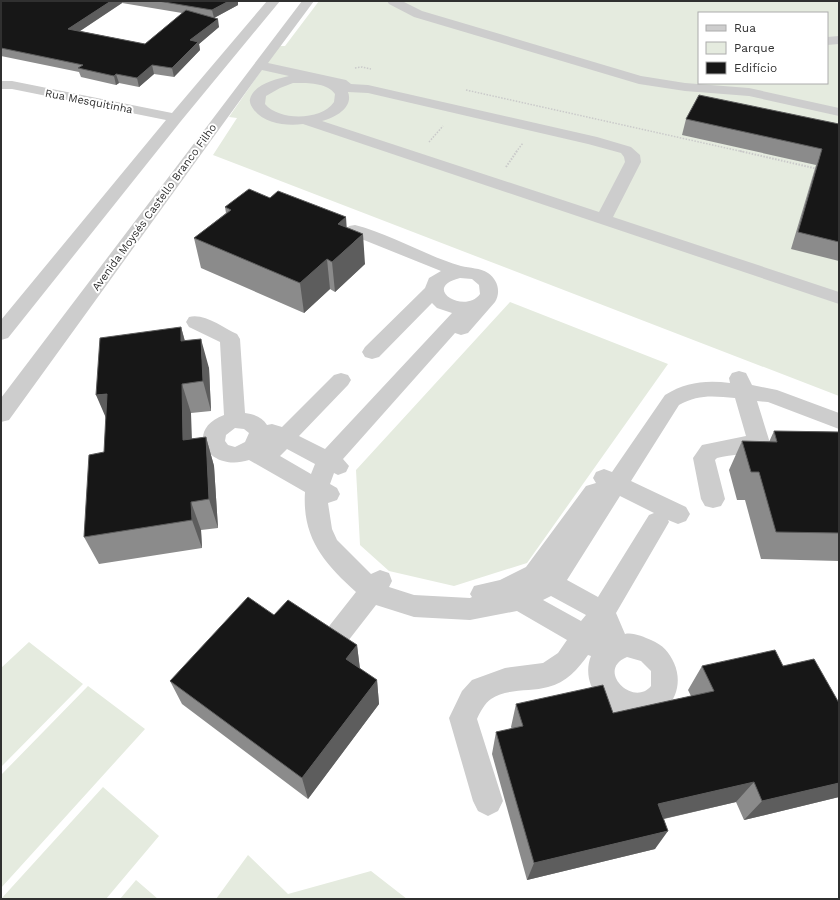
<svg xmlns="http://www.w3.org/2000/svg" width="840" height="900" font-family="'Work Sans',sans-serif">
<rect width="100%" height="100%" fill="#fff"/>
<path fill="#e5ebdf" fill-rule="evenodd" d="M319 1H839V396L213 155 237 118 229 117 278 46H285ZM699 13H827V83H699Z
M510 302 668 364 527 563 454 586 389 571 360 545 356 470Z
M29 642 83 684 1 767V668Z
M88 686 145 729 1 888V775Z
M103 787 159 836 106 899H1Z
M248 855 288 894 371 871 407 899H216Z
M136 880 158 899H120Z"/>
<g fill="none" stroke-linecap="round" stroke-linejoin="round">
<path stroke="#cacaca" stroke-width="1.5" stroke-dasharray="1.5 1.5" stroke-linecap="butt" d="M355 68 362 67 371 69
M466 90 744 152
M429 142 443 126
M516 152 523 143"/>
<path stroke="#cacaca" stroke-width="2" stroke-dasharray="1.5 1.5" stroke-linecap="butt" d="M740 151 818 169
M506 167 517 151"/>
<path fill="#cdcdcd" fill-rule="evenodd" d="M267 1H280L181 121 8 338 1 340V320L166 120 12 89H1V81H12L172 113Z
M302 1H314L268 63 346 80 351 84 368 85 597 137 631 147 640 155 641 162 613 217 839 292V304L303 124C287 126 265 124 254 110 252 107 249 103 250 99 254 84 276 79 289 76L262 70 9 420 1 422V398ZM293 83C305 83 327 82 335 94L334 102C321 121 279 121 265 104L266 96 280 88ZM348 92 368 93 588 144 621 153 624 157 625 162 599 212 322 121C334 118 354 108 348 92Z
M387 1H402L422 11 641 76 685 83 749 88 839 108V116L749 96 685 91 639 84 414 17 389 4Z
M839 36V44L827 45V37Z
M355 225C391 234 426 256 461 266 470 268 480 268 488 273 498 280 501 292 495 302L468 333 461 335 455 333 343 459 349 466 346 472 338 475 334 473 330 484 337 488 340 494 337 500 328 503 332 529 337 540 371 574 380 570 389 573 392 581 389 587 414 595 470 598 472 597 470 594 474 586 500 580 526 567 586 486 596 483 593 478 596 472 604 469 612 472 665 395C686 382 706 380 730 383L729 378 732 373 739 371 746 373 752 385 777 390 839 413V429L768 402 757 401 770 443 767 449C751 454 733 454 717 458L715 460 725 499 721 506 713 508 705 506 701 499 693 458 702 445 746 436 735 398C714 396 698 394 679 405L631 481 686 507 690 514 686 521 678 524 668 520 669 522 665 529 616 613 625 634C633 632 644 637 651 640 663 645 669 652 674 663 686 690 668 718 639 720 624 721 607 710 599 699 589 687 585 671 591 656L588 655C578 669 566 683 548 687 531 692 507 688 491 699 485 703 480 712 477 719L503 801 498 811 488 816 478 811 473 801 449 718 462 691 472 680 505 668 543 663 558 653 567 640 517 611 470 620 414 617 376 605 348 641 339 645 330 641 326 633 330 625 356 592C324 563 302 538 305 492L249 460C208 473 183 430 224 415L220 342 189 327 186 322 189 317C205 313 223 328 237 334L240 339 245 413C254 414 263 418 267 425L272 424 282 427 334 375 341 373 348 375 351 380 348 385 299 436 325 449 452 313 437 308 432 303 379 357 372 359 365 357 362 352 365 347 425 288 429 278 441 271 349 234 346 230 349 226ZM460 278 472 279 479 285 480 294C465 315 420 288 460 278ZM235 428 244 429 249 433 245 442 235 447 228 445 225 441 226 435ZM287 449 315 464 311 474 280 456ZM620 496 654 513 649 515 598 597 567 580ZM551 596 586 615 581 621 543 600ZM627 657 641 661 651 671V686C633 708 595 670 627 657Z"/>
</g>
<path fill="#8b8b8b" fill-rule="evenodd" d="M1 1H238V5L214 18 219 27 199 44 200 50 174 77 154 74 139 87 119 83 116 85 81 77 79 72 1 56ZM122 3 182 13 145 44 80 31Z
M686 119 839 124V261L791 249 816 165 682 135Z
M270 198 346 217V227L365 264 335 292 330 289 304 313 201 268 194 238 226 213 225 207Z
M181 327 185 341 209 368 211 411 191 413V439L206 437 214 466 218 528 201 530 202 548 99 564 84 537 104 452 106 419Z
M774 431 839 432V561L761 559 745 500H737L729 470 742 441 769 442Z
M274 615 357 645 360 669 377 680 379 704 308 799 182 704 170 681Z
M702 666H783L839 703V797L744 820 736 802 664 819 655 849 527 880 492 754 496 732 512 729 511 727 516 704 613 713 691 696 688 690Z"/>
<path fill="#5d5d5d" d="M111 1H122V3L71 37 68 29Z
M229 1H238V5L214 18 212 10Z
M218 19 219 27 199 44 200 50 174 77 172 68 190 40Z
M152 65 154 74 139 87 137 78Z
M116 74 119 83 116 85 114 76Z
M346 217 348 247 338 224Z
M363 234 365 264 335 292 332 262Z
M327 259 330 289 304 313 300 283Z
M181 327 189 357 181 341Z
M201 339 209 368 211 411 203 381Z
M182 384 191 413 193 469 183 440Z
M107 394 109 425 96 395Z
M206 437 214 466 218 528 209 499Z
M191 502 201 530 202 548 192 520Z
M357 645 360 670 346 659Z
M377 680 379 704 308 799 302 778Z
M754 782 736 802 645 823 658 804Z
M839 783V797L744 820 762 801Z
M668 831 655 849 527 880 534 863Z"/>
<path fill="#171717" stroke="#5d5d5d" d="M1 1H111L68 29 145 44 186 10 218 19 190 40 198 42 172 68 152 65 137 78 116 74 114 76 78 68 83 65 1 48Z
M158 1H229L212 10Z
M699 95 839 124V242L798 232 822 149 686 119Z
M249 189 270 198 278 191 346 217 338 224 363 234 332 262 327 259 300 283 194 238 231 210 225 207Z
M181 327V341L201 339 203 381 182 384 183 440 206 437 209 499 191 502 192 520 84 537 89 455 104 452 107 394 96 395 100 338Z
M774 431 839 432V533L776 532 759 472H751L742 441 777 442Z
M248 597 274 615 288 600 357 645 346 659 377 680 302 778 170 681Z
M775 650 783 666 814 659 839 703V783L762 801 754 782 658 804 668 831 534 863 496 732 523 726 516 704 603 685 613 713 714 691 702 666Z"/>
<g text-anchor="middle" stroke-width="4" stroke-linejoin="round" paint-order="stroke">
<g font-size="11" fill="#303030" stroke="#fff">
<text transform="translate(89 101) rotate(11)" y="4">Rua Mesquitinha</text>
<text transform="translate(154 207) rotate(-54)" y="4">Avenida Moysés Castello Branco Filho</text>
</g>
</g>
<rect width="840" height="900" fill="none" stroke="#303030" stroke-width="4"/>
<rect x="698" y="12" width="130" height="72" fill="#ffffff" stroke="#acacac"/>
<rect x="706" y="25" width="20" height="6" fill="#cdcdcd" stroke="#acacac"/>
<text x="734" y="32" font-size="12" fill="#303030">Rua</text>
<rect x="706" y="42" width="20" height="12" fill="#e5ebdf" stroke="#acacac"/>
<text x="734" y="52" font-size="12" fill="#303030">Parque</text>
<rect x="706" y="62" width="20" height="12" fill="#171717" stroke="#acacac"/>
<text x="734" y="72" font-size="12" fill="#303030">Edifício</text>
</svg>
